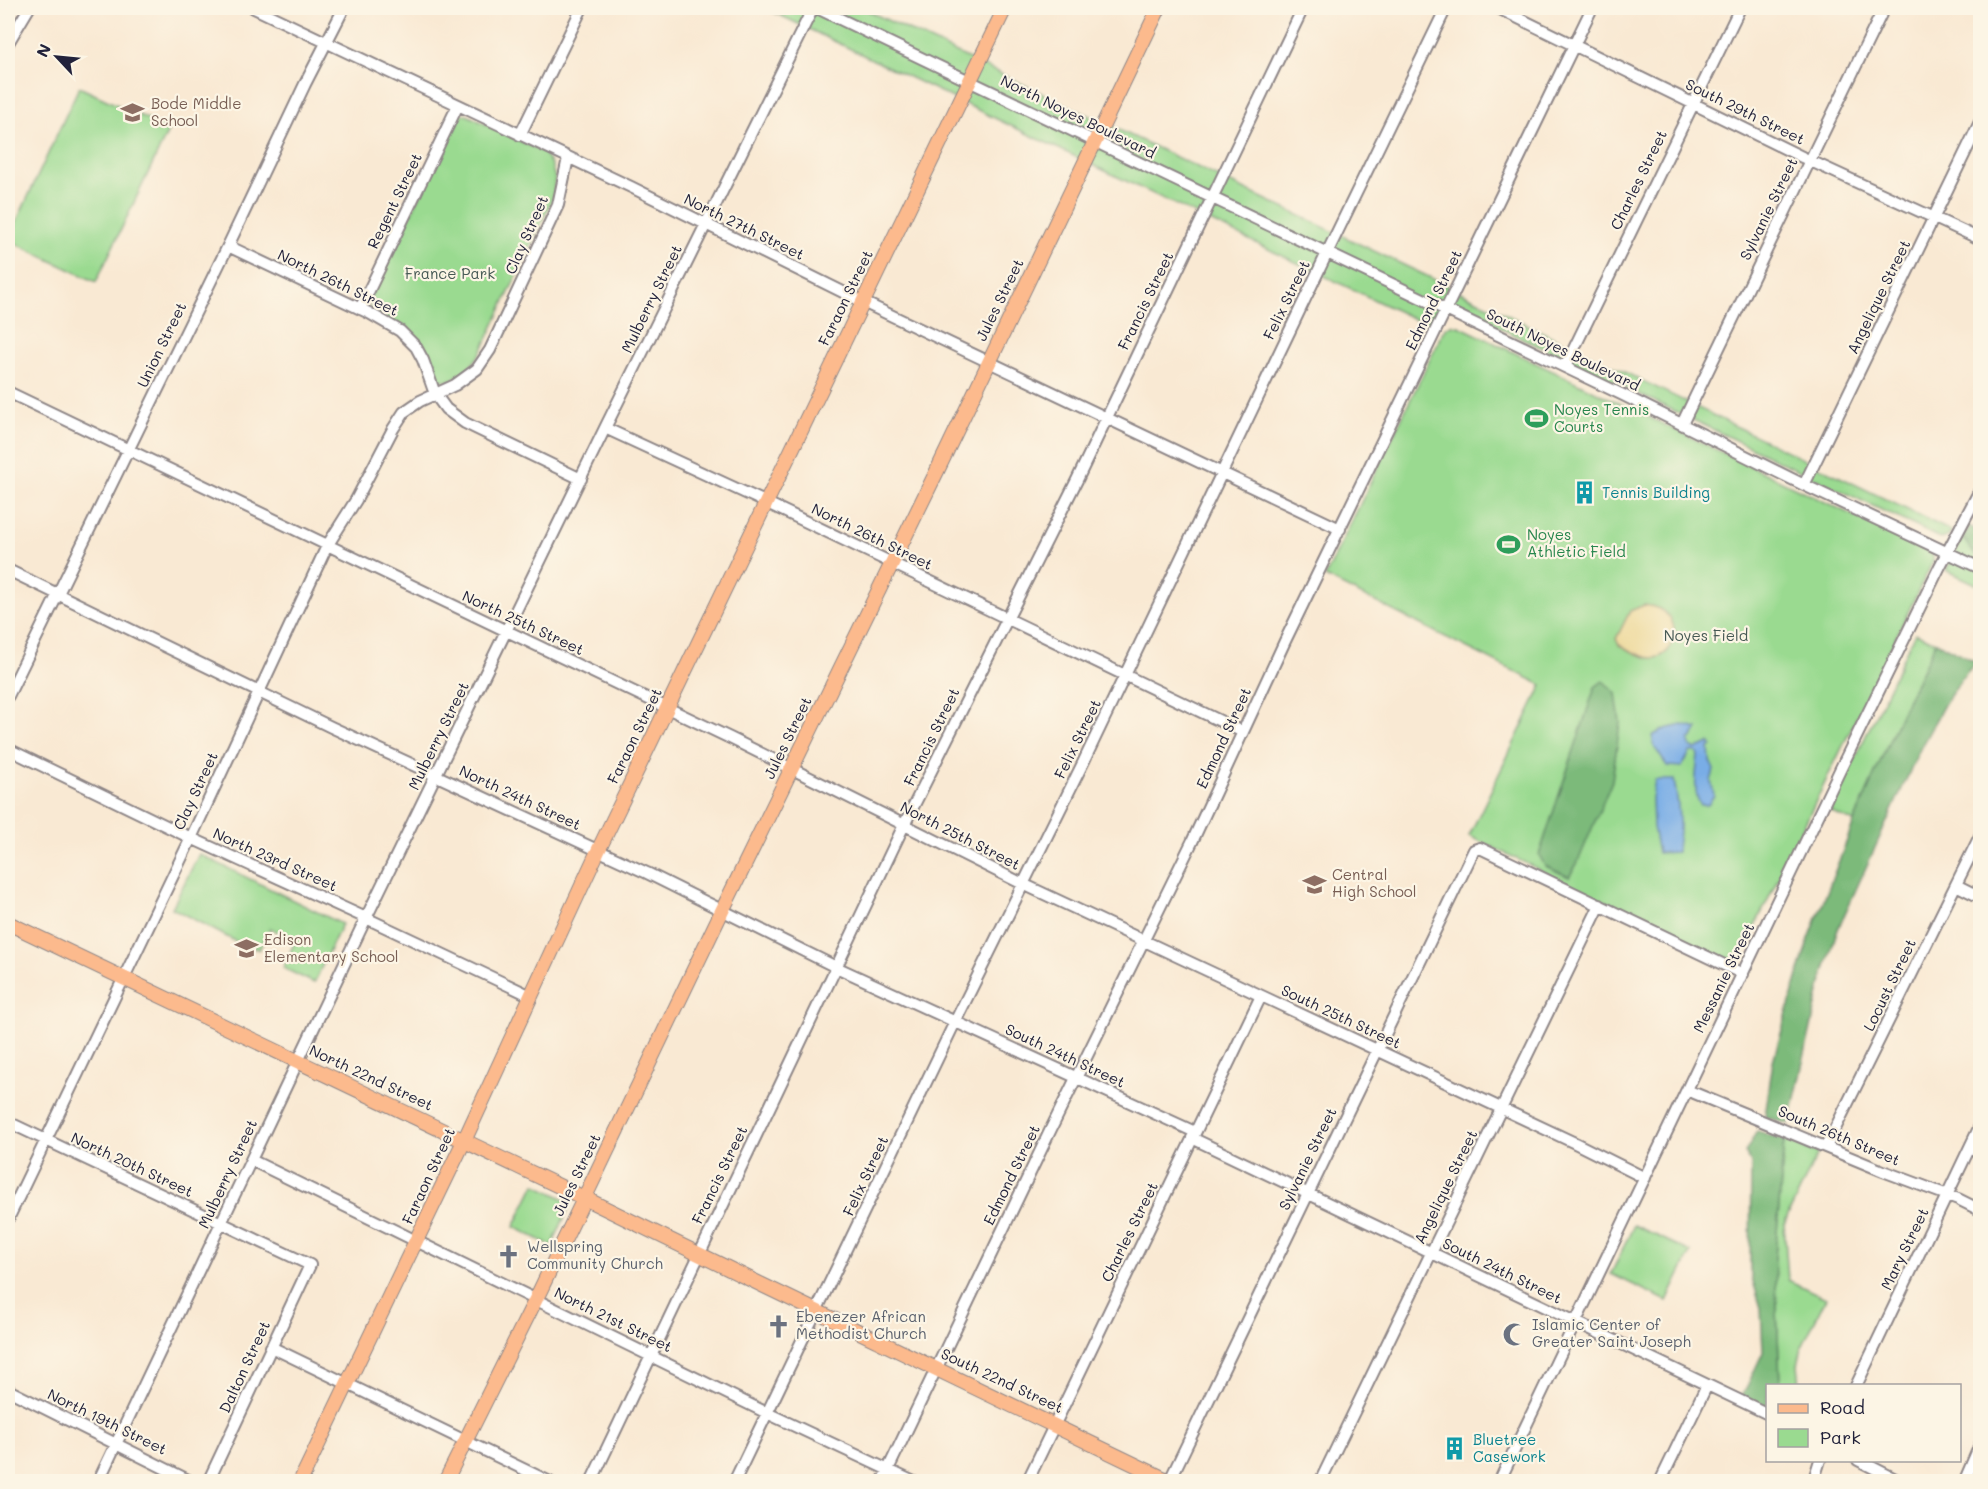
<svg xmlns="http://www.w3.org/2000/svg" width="1988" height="1489" font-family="Mali,sans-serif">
<rect width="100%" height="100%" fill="#fcf5e5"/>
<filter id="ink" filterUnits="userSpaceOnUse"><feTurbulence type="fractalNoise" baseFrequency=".0167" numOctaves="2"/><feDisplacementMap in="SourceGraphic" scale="12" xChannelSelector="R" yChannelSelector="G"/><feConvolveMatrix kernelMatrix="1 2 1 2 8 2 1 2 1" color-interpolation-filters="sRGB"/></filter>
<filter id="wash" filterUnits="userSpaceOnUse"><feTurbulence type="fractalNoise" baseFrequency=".008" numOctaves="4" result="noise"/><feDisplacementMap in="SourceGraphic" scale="24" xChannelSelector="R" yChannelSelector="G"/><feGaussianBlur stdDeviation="1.35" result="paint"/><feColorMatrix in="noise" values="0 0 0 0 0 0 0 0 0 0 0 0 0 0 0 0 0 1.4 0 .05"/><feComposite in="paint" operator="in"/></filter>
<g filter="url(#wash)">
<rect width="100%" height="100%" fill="#f9e9d3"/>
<path fill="#9ada90" stroke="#5e7e66" stroke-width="1.5" d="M765 8H862L1450 287 1951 531 1949 536 1942 539 1444 301 1431 327Z
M79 87 169 129 96 282 8 240Z
M461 114 467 115 543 152 551 164 555 178 553 198 482 350C475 363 451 392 435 376 425 367 424 349 415 339 404 326 386 319 371 311L369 298Z
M1451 325 1459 326 1927 551 1933 555V561L1738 961 1734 963 1469 836 1542 685 1325 577 1442 334 1446 328Z
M1969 526 1980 532V586L1946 570Z
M1915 633 1936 642 1900 716 1854 822 1830 811Z
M199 854 342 924 314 983 283 968 295 941 270 928 259 950 254 947 252 950 172 908Z
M1784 1140 1818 1153 1784 1224 1788 1280 1826 1298 1802 1347 1798 1364 1800 1385 1780 1386 1775 1258Z
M535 1184 571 1202 552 1246 514 1227Z
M1634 1225 1691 1252 1667 1301 1611 1274Z"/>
<path fill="#7bba7a" stroke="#4e6e5a" stroke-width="1.5" d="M1969 526 1980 532V557L1974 554 1963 538Z
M1936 642 1977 662 1966 673 1945 703 1921 747 1837 931 1822 979 1789 1124 1765 1117 1773 1061 1807 944 1854 822 1900 716Z
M1603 681 1616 693 1620 723 1612 781 1577 864 1569 877 1545 866 1539 855 1595 687Z
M1757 1131 1784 1140 1775 1258 1780 1385 1768 1386 1767 1408 1742 1397 1763 1352 1761 1308 1750 1271 1751 1163 1745 1153Z"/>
<path fill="#eeda9e" stroke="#887e6c" stroke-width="1.5" d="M1644 605C1688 609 1679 660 1650 658 1640 657 1628 649 1619 645L1616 639 1630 611Z"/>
<path fill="#79ade6" stroke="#4e6890" stroke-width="1.5" d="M1682 725 1698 729 1689 741 1690 747 1695 749 1710 743 1712 746 1709 748 1710 761 1714 770 1711 781 1714 795 1708 805H1701C1692 795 1697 768 1698 755L1696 752H1690L1682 767 1667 766 1655 748 1652 736 1665 729Z
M1655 780H1674C1677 796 1680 812 1679 828 1679 837 1677 844 1677 852L1658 853 1653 827 1652 798Z"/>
</g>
<g filter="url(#ink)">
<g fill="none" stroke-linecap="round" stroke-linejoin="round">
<defs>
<path id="minor" d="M254 8 631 187 863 302 1340 529
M817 8 1623 395 1804 485 1980 568
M1498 8 1802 157 1980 239
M8 43 29 8
M520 135 582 8
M228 246 369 313 400 331 416 347 423 360 435 394 446 409 465 423 581 479
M360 309 458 105
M1565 367 1740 8
M8 392 730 738 1023 884 1575 1143 1645 1178
M1682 424 1884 8
M605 428 765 502 1243 732
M1804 485 1980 122
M8 570 331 727 647 873 836 967 1195 1132
M8 696 228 246 305 84 344 8
M8 749 191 838 366 918 531 996
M1956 885 1980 897
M1687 1090 1883 1171 1958 1199 1980 1210
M8 1122 310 1265 208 1482
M1192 1138C1384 1228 1575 1322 1768 1414
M1826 1147 1980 836
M251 1160 767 1413 914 1482
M8 1219 191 838 327 546 356 500 393 429 404 412 420 401 455 385 477 369 490 350 558 205 568 158
M271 1347 550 1482
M1856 1386 1980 1126
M8 1390 192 1482
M1858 1460 1901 1482
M98 1482 366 918 605 428 813 8
M591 1482 904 825 1077 480 1303 8
M734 1482 955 1022 1083 763 1327 253 1446 8
M882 1482 1051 1129 1192 842 1285 641 1592 8
M1027 1482 1261 996
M1169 1482 1474 850 1480 848 1743 974
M1320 1482 1600 905
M1499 1482 1840 770 1940 566 1980 490
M1660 1482 1707 1385
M1813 1482 1820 1460
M1964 1482 1980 1445"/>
<path id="major" d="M8 923 584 1198 758 1283 1171 1482
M300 1482 464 1141 598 851 1005 8
M445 1482 536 1299 722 911 937 471 1159 8"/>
</defs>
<use href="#minor" stroke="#8e8687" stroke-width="14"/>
<use href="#major" stroke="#8e8687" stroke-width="16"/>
<use href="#minor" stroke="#fff" stroke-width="10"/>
<use href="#major" stroke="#fcba8d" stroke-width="14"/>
</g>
</g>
<defs>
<symbol id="school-bare" viewBox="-9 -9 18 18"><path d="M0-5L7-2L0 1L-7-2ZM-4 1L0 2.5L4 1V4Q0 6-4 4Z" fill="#8d6e63" stroke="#fcf5e5" stroke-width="2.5" paint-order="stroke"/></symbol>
<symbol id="stadium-bare" viewBox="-9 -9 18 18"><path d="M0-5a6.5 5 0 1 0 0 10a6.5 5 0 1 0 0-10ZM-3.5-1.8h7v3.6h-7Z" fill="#2e9e5b" stroke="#fcf5e5" stroke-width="2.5" paint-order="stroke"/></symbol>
<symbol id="building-bare" viewBox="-9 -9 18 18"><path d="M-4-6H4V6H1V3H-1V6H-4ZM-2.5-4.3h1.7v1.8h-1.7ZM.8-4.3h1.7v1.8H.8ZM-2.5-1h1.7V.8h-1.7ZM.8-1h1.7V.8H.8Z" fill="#0f9aa8" stroke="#fcf5e5" stroke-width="2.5" paint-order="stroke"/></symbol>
<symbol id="church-bare" viewBox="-9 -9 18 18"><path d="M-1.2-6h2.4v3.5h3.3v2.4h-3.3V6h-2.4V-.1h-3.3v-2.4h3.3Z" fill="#6b7280" stroke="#fcf5e5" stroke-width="2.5" paint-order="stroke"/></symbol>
<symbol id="mosque-bare" viewBox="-9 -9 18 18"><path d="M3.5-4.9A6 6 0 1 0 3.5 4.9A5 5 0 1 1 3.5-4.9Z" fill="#6b7280" stroke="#fcf5e5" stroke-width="2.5" paint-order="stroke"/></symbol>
</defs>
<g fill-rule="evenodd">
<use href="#school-bare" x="116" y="96" width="33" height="33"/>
<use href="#stadium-bare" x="1520" y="402" width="33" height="33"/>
<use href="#building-bare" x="1568" y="476" width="33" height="33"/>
<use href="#stadium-bare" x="1492" y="528" width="33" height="33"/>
<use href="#school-bare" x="1298" y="868" width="33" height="33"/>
<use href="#school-bare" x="230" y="932" width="33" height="33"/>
<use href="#church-bare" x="492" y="1240" width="33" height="33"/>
<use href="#church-bare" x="762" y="1310" width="33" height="33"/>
<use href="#mosque-bare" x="1498" y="1318" width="33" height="33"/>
<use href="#building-bare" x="1438" y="1432" width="33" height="33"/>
</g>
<g text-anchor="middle" stroke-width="4.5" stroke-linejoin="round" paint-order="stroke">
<g font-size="15" fill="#785e54" stroke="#fcf5e5" text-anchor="start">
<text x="151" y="109">Bode Middle<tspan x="151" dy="17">School</tspan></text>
<text x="1332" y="880">Central<tspan x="1332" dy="17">High School</tspan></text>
<text x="264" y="945">Edison<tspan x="264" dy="17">Elementary School</tspan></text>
</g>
<g font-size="15" fill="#22223b" stroke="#fcf5e5">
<text transform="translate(1745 112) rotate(26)" y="5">South 29th Street</text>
<text transform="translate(1078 117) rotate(26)" y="5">North Noyes Boulevard</text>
<text transform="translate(1639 180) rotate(-64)" y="5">Charles Street</text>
<text transform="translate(395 201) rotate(-64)" y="5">Regent Street</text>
<text transform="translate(1769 209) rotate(-64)" y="5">Sylvanie Street</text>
<text transform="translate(744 227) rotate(26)" y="5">North 27th Street</text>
<text transform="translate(527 235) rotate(-66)" y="5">Clay Street</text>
<text transform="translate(338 283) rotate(26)" y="5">North 26th Street</text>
<text transform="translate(1879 297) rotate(-64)" y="5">Angelique Street</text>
<text transform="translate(846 298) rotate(-64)" y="5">Faraon Street</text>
<text transform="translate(652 299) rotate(-64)" y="5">Mulberry Street</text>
<text transform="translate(1000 300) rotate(-64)" y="5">Jules Street</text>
<text transform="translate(1287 300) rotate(-64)" y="5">Felix Street</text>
<text transform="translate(1434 300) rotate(-64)" y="5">Edmond Street</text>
<text transform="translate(1146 301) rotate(-64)" y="5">Francis Street</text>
<text transform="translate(162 345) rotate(-64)" y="5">Union Street</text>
<text transform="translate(1563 350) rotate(26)" y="5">South Noyes Boulevard</text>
<text transform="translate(872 537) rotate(26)" y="5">North 26th Street</text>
<text transform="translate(523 623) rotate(25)" y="5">North 25th Street</text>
<text transform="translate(439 736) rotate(-64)" y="5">Mulberry Street</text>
<text transform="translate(635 736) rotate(-64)" y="5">Faraon Street</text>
<text transform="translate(932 737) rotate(-64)" y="5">Francis Street</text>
<text transform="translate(788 738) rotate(-64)" y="5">Jules Street</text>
<text transform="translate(1224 738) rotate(-65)" y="5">Edmond Street</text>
<text transform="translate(1078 739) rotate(-64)" y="5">Felix Street</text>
<text transform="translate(196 791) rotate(-65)" y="5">Clay Street</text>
<text transform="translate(520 798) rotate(25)" y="5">North 24th Street</text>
<text transform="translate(960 836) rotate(27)" y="5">North 25th Street</text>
<text transform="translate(275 860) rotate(24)" y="5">North 23rd Street</text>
<text transform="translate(1724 978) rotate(-64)" y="5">Messanie Street</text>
<text transform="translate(1890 985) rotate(-64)" y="5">Locust Street</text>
<text transform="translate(1341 1017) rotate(25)" y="5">South 25th Street</text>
<text transform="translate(1065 1056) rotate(25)" y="5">South 24th Street</text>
<text transform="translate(371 1078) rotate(25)" y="5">North 22nd Street</text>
<text transform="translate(1839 1136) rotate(23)" y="5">South 26th Street</text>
<text transform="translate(1308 1159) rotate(-64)" y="5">Sylvanie Street</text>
<text transform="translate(132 1165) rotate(25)" y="5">North 20th Street</text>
<text transform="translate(228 1174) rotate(-65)" y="5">Mulberry Street</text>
<text transform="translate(577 1175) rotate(-64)" y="5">Jules Street</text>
<text transform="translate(720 1175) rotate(-64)" y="5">Francis Street</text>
<text transform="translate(1012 1175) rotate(-64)" y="5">Edmond Street</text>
<text transform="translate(429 1176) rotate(-65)" y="5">Faraon Street</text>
<text transform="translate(866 1176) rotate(-65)" y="5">Felix Street</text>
<text transform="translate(1446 1187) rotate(-64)" y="5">Angelique Street</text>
<text transform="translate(1130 1232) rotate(-64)" y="5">Charles Street</text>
<text transform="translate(1905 1249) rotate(-64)" y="5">Mary Street</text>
<text transform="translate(1502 1271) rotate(26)" y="5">South 24th Street</text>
<text transform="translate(613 1320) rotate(26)" y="5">North 21st Street</text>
<text transform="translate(245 1367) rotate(-65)" y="5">Dalton Street</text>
<text transform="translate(1002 1381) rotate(25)" y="5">South 22nd Street</text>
<text transform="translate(107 1422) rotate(26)" y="5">North 19th Street</text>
</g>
<g font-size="15" fill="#465954" stroke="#fcf5e5">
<text x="450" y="279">France Park</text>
<text x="1706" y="641">Noyes Field</text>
</g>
<g font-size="15" fill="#27864d" stroke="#fcf5e5" text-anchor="start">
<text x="1554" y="415">Noyes Tennis<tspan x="1554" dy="17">Courts</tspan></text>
<text x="1527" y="540">Noyes<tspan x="1527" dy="17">Athletic Field</tspan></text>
</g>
<g font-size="15" fill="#0d838f" stroke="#fcf5e5" text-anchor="start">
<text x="1602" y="498">Tennis Building</text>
<text x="1473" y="1445">Bluetree<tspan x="1473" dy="17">Casework</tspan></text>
</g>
<g font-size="15" fill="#5b616d" stroke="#fcf5e5" text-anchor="start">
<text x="527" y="1252">Wellspring<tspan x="527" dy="17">Community Church</tspan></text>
<text x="796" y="1322">Ebenezer African<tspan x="796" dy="17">Methodist Church</tspan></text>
<text x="1532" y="1330">Islamic Center of<tspan x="1532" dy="17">Greater Saint Joseph</tspan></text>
</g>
</g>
<rect width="1988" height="1489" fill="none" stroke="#fcf5e5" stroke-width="30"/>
<rect x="1766" y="1384" width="195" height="78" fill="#fcf5e5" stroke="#a5a1a1" stroke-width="1.5"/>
<rect x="1778" y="1404" width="30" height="9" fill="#fcba8d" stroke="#a5a1a1" stroke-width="1.5"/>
<text x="1820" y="1414" font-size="18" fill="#22223b">Road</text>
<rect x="1778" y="1429" width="30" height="18" fill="#9ada90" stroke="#a5a1a1" stroke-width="1.5"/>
<text x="1820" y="1444" font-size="18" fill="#22223b">Park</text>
<g transform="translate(57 57) rotate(296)" stroke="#fcf5e5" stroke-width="4.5" paint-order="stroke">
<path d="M0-4.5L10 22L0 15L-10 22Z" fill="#22223b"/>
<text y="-9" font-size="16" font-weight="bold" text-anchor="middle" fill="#22223b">N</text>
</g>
</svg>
